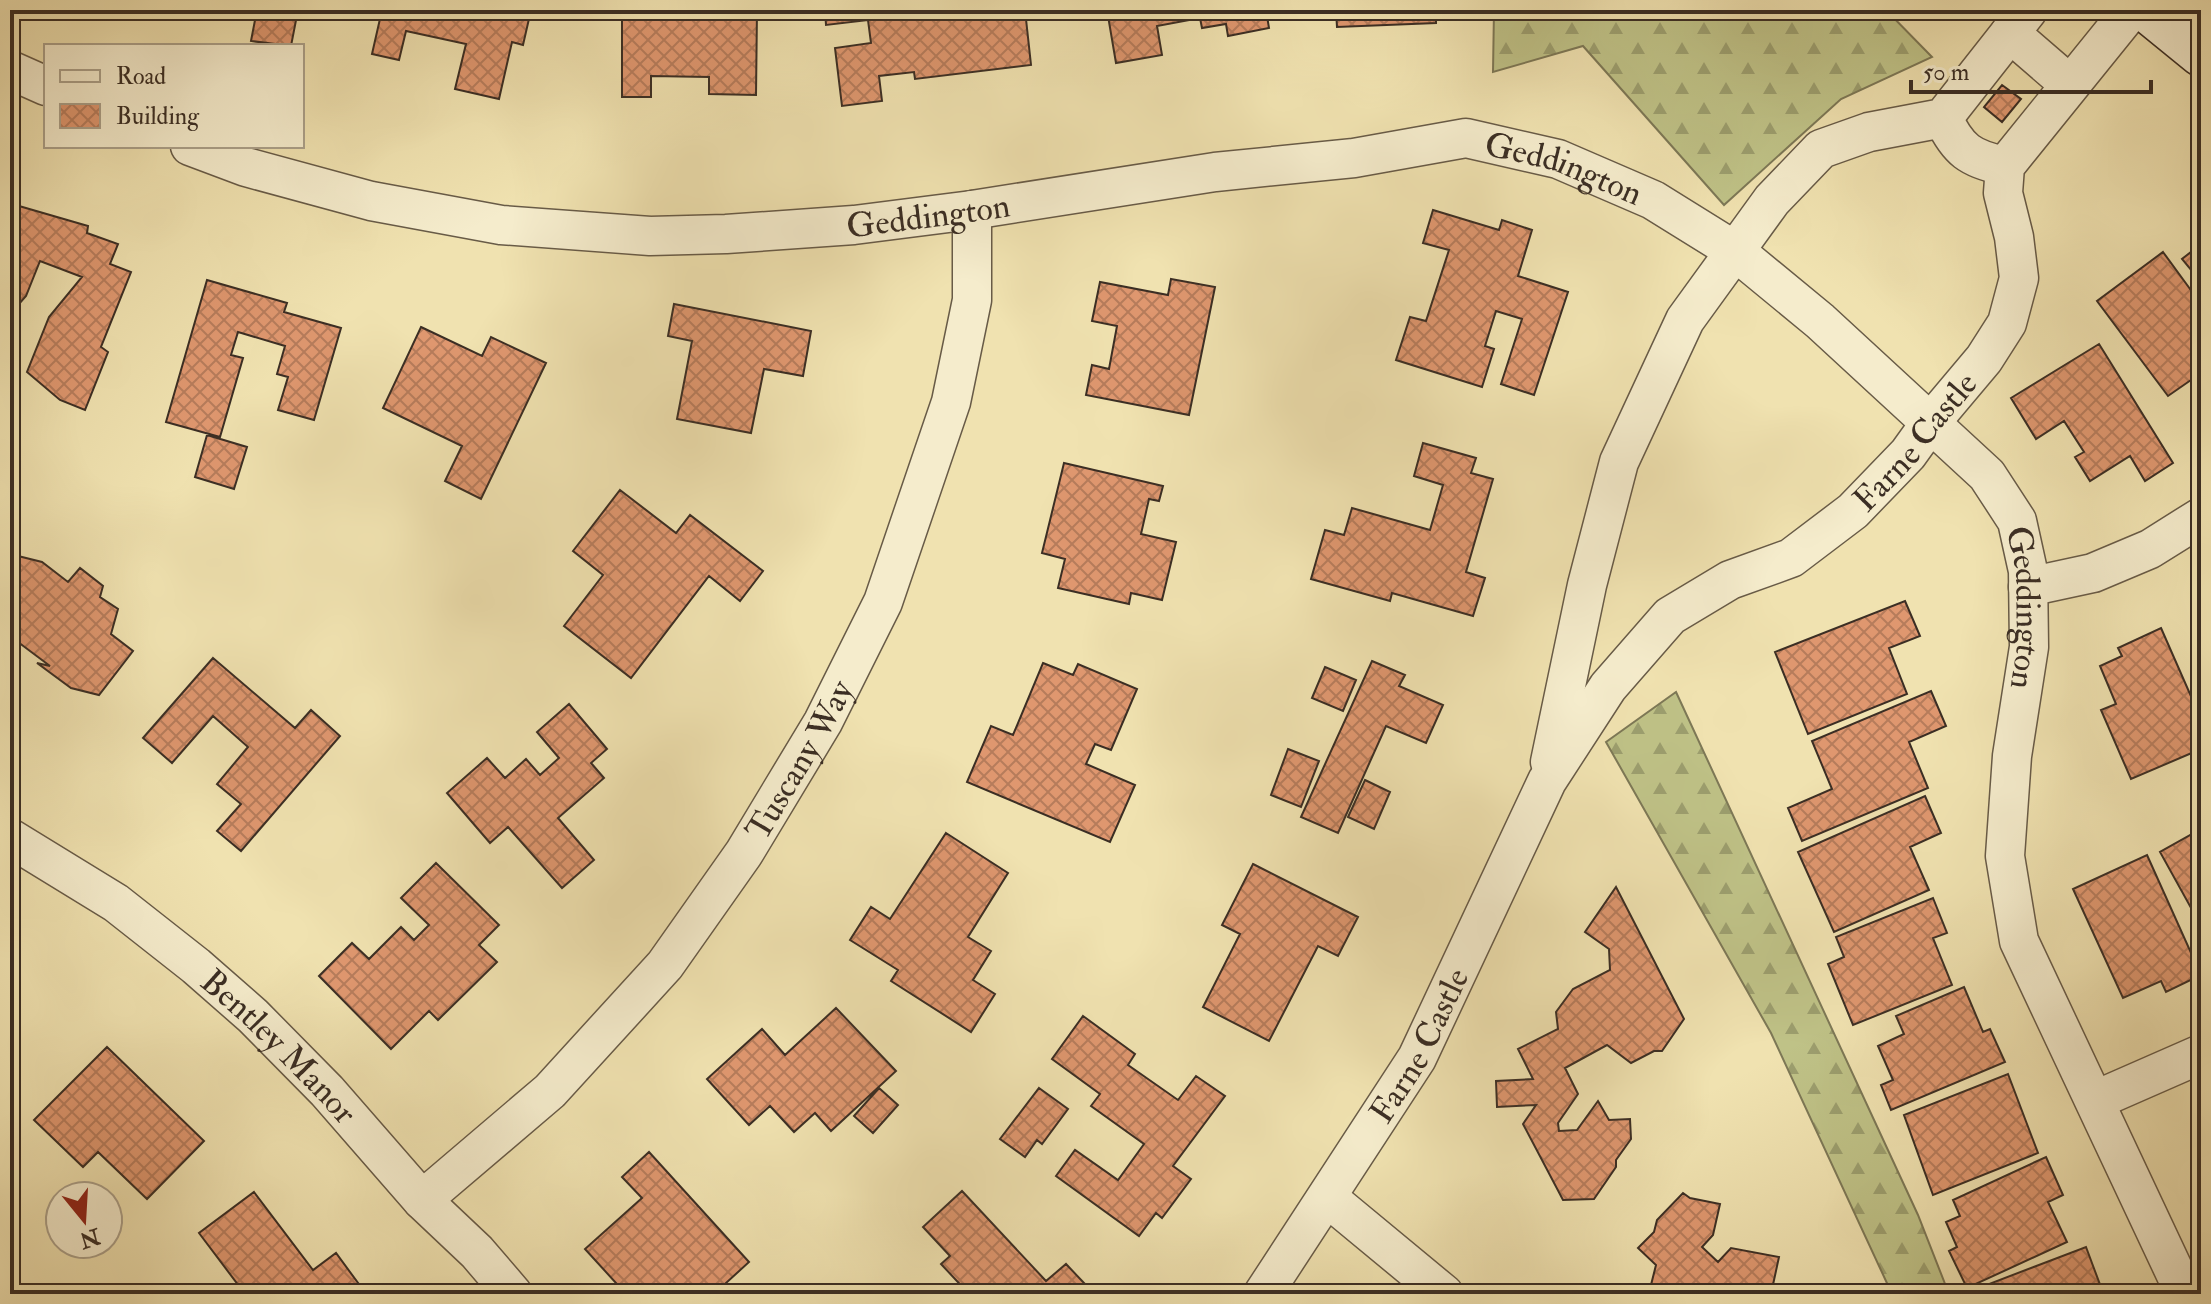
<svg xmlns="http://www.w3.org/2000/svg" width="2211" height="1304" font-family="'IM FELL Double Pica',serif">
<defs>
<pattern id="forest-firs" width="22" height="20" patternUnits="userSpaceOnUse" patternTransform="scale(2)"><rect width="22" height="20" fill="#bfc287"/><path d="M5 1l3.5 6h-7zM16 11l3.5 6h-7z" fill="#9c9e6e"/></pattern>
<pattern id="building-cross-hatch" width="8" height="8" patternUnits="userSpaceOnUse" patternTransform="scale(2)"><rect width="8" height="8" fill="#df976f"/><path d="M0 0l8 8M0 8l8-8" fill="none" stroke="#b67c5b"/></pattern>
</defs>
<rect width="100%" height="100%" fill="#f0e2b0"/>
<filter id="stains"><feTurbulence type="fractalNoise" baseFrequency=".0025" numOctaves="4"/><feColorMatrix values="0 0 0 0 .2 0 0 0 0 .09 0 0 0 0 .02 0 0 0 .5 -.17"/></filter>
<radialGradient id="worn" r=".72"><stop offset=".6" stop-color="#630" stop-opacity="0"/><stop offset="1" stop-color="#630" stop-opacity=".3"/></radialGradient>
<path fill="url(#forest-firs)" stroke="#7d7856" stroke-width="2" d="M1494 10H1886L1932 57 1841 99 1724 205 1583 46 1493 72Z
M1676 692 1918 1215 1949 1294H1892L1771 1033 1606 742Z"/>
<path fill="url(#building-cross-hatch)" stroke="#3b2e24" stroke-width="2" d="M227 10H298L291 46 251 41 256 15Z
M382 10H531L523 45 512 42 499 99 455 89 466 44 406 31 399 60 372 54Z
M622 10H757L756 95 709 94V77L651 76V97H622Z
M825 10H921V18L967 12 966 10H1025L1031 65 915 79 914 72 879 76 882 101 842 106 835 48 871 43 868 20 826 25Z
M1107 10H1266L1269 28 1228 36 1226 24 1202 28 1200 18 1157 26 1162 55 1116 63Z
M1336 10H1470V13L1436 15V23L1337 27Z
M2002 85 2021 99 2002 122 1984 107Z
M19 206 88 226 87 233 118 244 110 264 131 272 101 347 108 352 85 410 60 400 27 372 49 317 82 277 40 261 26 296 12 312 10 311V220Z
M1433 210 1499 230 1502 220 1532 230 1518 276 1568 292 1534 395 1501 384 1522 319 1496 311 1485 346 1494 349 1482 387 1396 360 1410 317 1426 321 1449 250 1423 243Z
M2201 244V282L2182 259Z
M2163 252 2201 304V373L2168 396 2097 301Z
M1171 279 1215 287 1189 415 1086 395 1092 365 1109 369 1117 326 1092 321 1100 282 1168 295Z
M207 280 287 303 284 312 341 328 314 420 278 410 288 377 277 374 285 346 238 332 231 355 243 358 220 437 166 422Z
M674 304 811 331 803 376 764 369 751 433 677 419 692 341 668 336Z
M421 327 482 356 491 337 546 363 481 499 445 481 462 446 383 408Z
M2099 344 2173 463 2145 481 2130 456 2090 481 2075 457 2084 452 2064 421 2036 439 2011 398Z
M207 435 247 447 234 489 195 477Z
M1423 443 1476 458 1471 473 1493 479 1466 572 1485 578 1473 616 1392 593 1390 601 1311 579 1325 530 1344 535 1352 508 1430 530 1443 485 1414 476Z
M1064 463 1163 486 1159 501 1149 499 1141 534 1176 542 1162 600 1131 593 1129 604 1058 588 1065 559 1042 553Z
M620 490 676 533 690 515 763 571 740 601 709 576 631 678 564 626 603 575 573 551Z
M10 554 42 562 68 582 80 568 103 586 100 597 118 609 111 634 133 651 99 695 71 688 37 663 50 666 10 636Z
M1905 601 1920 636 1889 648 1907 694 1808 734 1775 652Z
M2161 628 2201 719V749L2131 779 2101 710 2116 704 2100 666 2122 656 2118 648Z
M213 658 295 728 311 710 340 736 241 851 217 831 241 804 217 784 248 747 213 716 172 763 143 738Z
M1372 661 1405 675 1399 686 1443 705 1426 743 1386 726 1338 833 1301 817Z
M1043 663 1073 675 1078 664 1137 689 1111 750 1095 744 1086 764 1135 785 1110 842 967 782 991 726 1013 735Z
M1325 667 1356 680 1343 711 1312 698Z
M1931 691 1946 726 1909 742 1928 788 1802 841 1788 808 1832 789 1812 741Z
M569 704 607 749 591 763 604 778 558 818 594 860 562 888 508 827 490 843 447 793 487 758 505 778 526 759 540 775 559 758 537 732Z
M1288 749 1319 761 1301 807 1271 795Z
M1365 780 1390 792 1374 829 1348 817Z
M1925 796 1941 833 1910 847 1929 890 1834 932 1798 852Z
M2201 829V926L2160 852Z
M946 833 1008 873 968 937 991 951 973 980 995 994 971 1032 891 981 898 970 850 940 871 907 890 919Z
M2147 855 2201 975 2166 992 2161 981 2123 998 2073 889Z
M436 863 499 925 479 945 497 962 438 1020 429 1011 391 1049 319 976 352 943 369 959 401 927 414 940 429 925 401 898Z
M1253 864 1358 917 1338 956 1318 946 1269 1041 1203 1007 1240 934 1222 925Z
M1616 887 1684 1019 1662 1051H1654L1631 1063 1607 1045 1565 1068 1578 1094 1558 1123 1559 1131 1577 1130 1598 1101 1609 1120 1630 1119 1631 1139 1616 1160V1167L1594 1199 1563 1200 1523 1124 1536 1105 1497 1107 1496 1081 1533 1079 1518 1049 1558 1029 1556 1012 1573 989 1610 970 1609 949 1585 932Z
M1933 898 1947 933 1933 938 1952 985 1853 1025 1828 964 1844 957 1836 937Z
M1964 987 1983 1032 1990 1029 2005 1062 1891 1110 1881 1085 1893 1080 1878 1046 1904 1034 1896 1016Z
M836 1008 896 1071 831 1131 815 1113 794 1132 770 1106 749 1125 707 1079 762 1029 785 1055Z
M1083 1016 1135 1054 1128 1065 1178 1100 1196 1076 1225 1096 1173 1166 1191 1179 1162 1218 1156 1213 1139 1236 1056 1176 1075 1150 1118 1180 1144 1144 1091 1106 1100 1094 1052 1059Z
M107 1047 204 1141 147 1199 98 1152 83 1167 34 1120Z
M2008 1074 2038 1153 1933 1195 1904 1115Z
M879 1088 898 1105 873 1133 854 1116Z
M1039 1088 1068 1109 1042 1144 1037 1140 1025 1157 1000 1139Z
M649 1152 749 1262 714 1294 702 1292 699 1294H626L585 1249 642 1198 622 1177Z
M2046 1157 2063 1195 2048 1202 2067 1242 1967 1288 1949 1251 1957 1247 1946 1222 1960 1216 1953 1200Z
M962 1191 1046 1281 1066 1264 1084 1283 1072 1294H969L941 1264 950 1256 923 1227Z
M254 1192 313 1270 336 1253 364 1291 360 1294H245L199 1233Z
M1683 1193 1690 1198 1720 1204 1713 1235 1702 1247 1718 1262 1731 1248 1779 1257 1771 1294H1661L1651 1285 1656 1265 1638 1248 1654 1232 1657 1220Z
M2086 1247 2102 1290 2090 1294H1992L1989 1284Z"/>
<g fill="none" stroke-linecap="round" stroke-linejoin="round">
<defs>
<g id="minor">
<path d="M2010 33 2069 84"/>
<path d="M10 70 46 86"/>
<path d="M1943 118C1958 150 1970 159 2005 166"/>
<path id="s1" d="M190 146 246 167 371 201 501 225 650 236 726 234 854 225 972 210 1215 172 1354 158 1466 138 1558 159 1653 200 1735 251 1820 321 1987 475 2017 521 2028 571 2029 647 2012 756 2005 856 2019 941 2185 1294"/>
<path d="M2028 587 2093 573 2150 549 2201 517"/>
<path d="M1550 762 1587 585 1619 462 1685 320 1772 200 1821 149 1869 132 1943 118 2028 10"/>
<path id="s2" d="M10 838 116 903 196 966 253 1016 327 1091 422 1200 477 1252 513 1294"/>
<path d="M2096 1100 2201 1054"/>
<path d="M1328 1198 1444 1294"/>
<path id="s3" d="M422 1200 550 1091 665 965 744 853 823 722 883 602 951 402 972 300V210"/>
<path id="s4" d="M1263 1294 1417 1058 1547 781 1608 687 1670 616 1730 580 1791 558 1853 511 1908 454 1931 422 1984 359 2007 323 2019 278 2014 237 2003 193 2005 166 2131 10"/>
</g>
<path id="secondary" d="M2147 10 2201 54"/>
</defs>
<use href="#minor" stroke="#685b47" stroke-width="41"/>
<use href="#secondary" stroke="#3b2e24" stroke-width="47"/>
<path stroke="#3b2e24" stroke-width="5" stroke-dasharray="6 4" stroke-linecap="butt" d="M2071 10 2082 18"/>
<use href="#minor" stroke="#f5eccc" stroke-width="38"/>
<use href="#secondary" stroke="#f5eccc" stroke-width="44"/>
</g>
<g text-anchor="middle" stroke-width="7" stroke-linejoin="round" paint-order="stroke">
<g font-size="34" fill="#3b2e24" stroke="#f5eccc">
<text dy="12" stroke="none"><textPath href="#s1" startOffset="1396">Geddington</textPath></text>
<text dy="12" stroke="none"><textPath href="#s1" startOffset="750">Geddington</textPath></text>
<text dy="12" stroke="none"><textPath href="#s4" startOffset="1100">Farne Castle</textPath></text>
<text dy="12" stroke="none"><textPath href="#s1" startOffset="2068">Geddington</textPath></text>
<text dy="12" stroke="none"><textPath href="#s3" startOffset="584">Tuscany Way</textPath></text>
<text dy="12" stroke="none"><textPath href="#s4" startOffset="294">Farne Castle</textPath></text>
<text dy="12" stroke="none"><textPath href="#s2" startOffset="342">Bentley Manor</textPath></text>
</g>
</g>
<rect width="2211" height="1304" fill="none" stroke="#f0e2b0" stroke-width="40"/>
<rect x="12" y="12" width="2187" height="1280" fill="none" stroke="#3b2e24" stroke-width="4"/>
<rect x="20" y="20" width="2171" height="1264" fill="none" stroke="#3b2e24" stroke-width="2"/>
<rect x="44" y="44" width="260" height="104" fill="#f5eccc" stroke="#aba089" stroke-width="2"/>
<rect x="60" y="70" width="40" height="12" fill="#f5eccc" stroke="#aba089" stroke-width="2"/>
<text x="116" y="84" font-size="24" fill="#3b2e24">Road</text>
<rect x="60" y="104" width="40" height="24" fill="url(#building-cross-hatch)" stroke="#aba089" stroke-width="2"/>
<text x="116" y="124" font-size="24" fill="#3b2e24">Building</text>
<g transform="translate(84 1220) rotate(162)"><circle r="38" fill="#f5eccc" stroke="#aba089" stroke-width="2"/>
<path d="M0-6L14 30L0 20L-14 30Z" fill="#8f2418"/>
<text y="-12" font-size="22" font-weight="bold" text-anchor="middle" fill="#3b2e24">N</text>
</g>
<path d="M1911 80v12h240v-12" fill="none" stroke="#3b2e24" stroke-width="4"/>
<text x="1923" y="80" font-size="24" fill="#3b2e24" stroke="#f5eccc" stroke-width="6" paint-order="stroke">50 m</text>
<rect width="100%" height="100%" filter="url(#stains)"/>
<rect width="100%" height="100%" fill="url(#worn)"/>
</svg>
